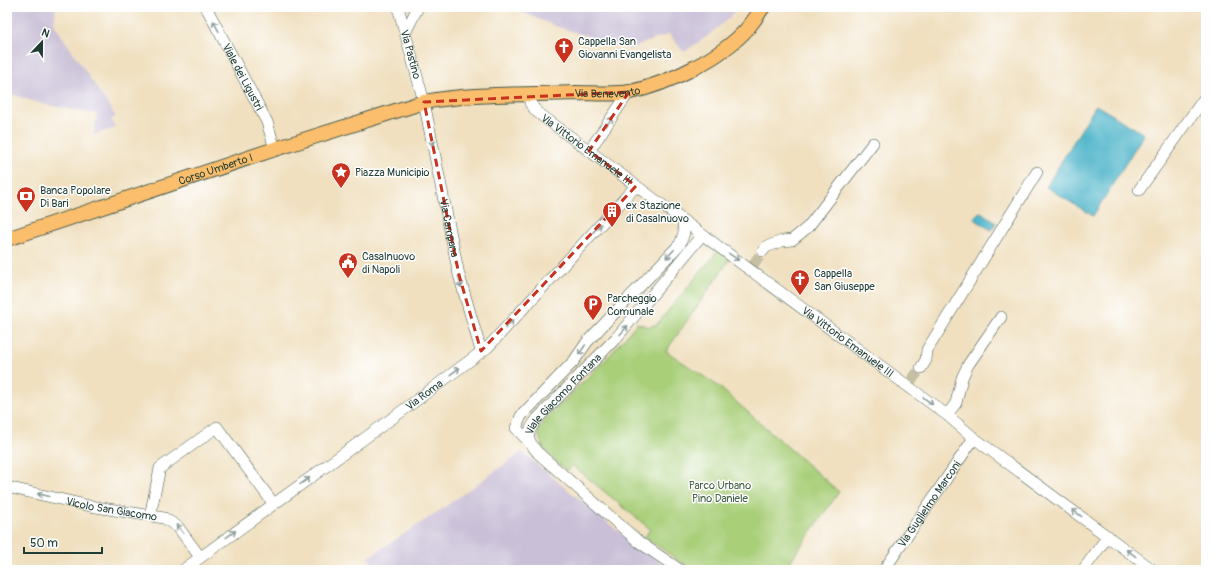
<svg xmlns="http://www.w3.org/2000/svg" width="1213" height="577" font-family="Pangolin,sans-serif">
<rect width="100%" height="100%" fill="#fff"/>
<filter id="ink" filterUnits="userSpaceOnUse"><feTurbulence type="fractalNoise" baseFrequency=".025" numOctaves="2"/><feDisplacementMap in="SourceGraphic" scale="8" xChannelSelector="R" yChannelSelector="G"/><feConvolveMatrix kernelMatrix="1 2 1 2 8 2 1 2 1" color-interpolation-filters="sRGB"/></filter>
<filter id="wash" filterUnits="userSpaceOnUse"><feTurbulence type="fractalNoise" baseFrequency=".012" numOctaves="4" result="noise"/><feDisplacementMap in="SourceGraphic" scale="16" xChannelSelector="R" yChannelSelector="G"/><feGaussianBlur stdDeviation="0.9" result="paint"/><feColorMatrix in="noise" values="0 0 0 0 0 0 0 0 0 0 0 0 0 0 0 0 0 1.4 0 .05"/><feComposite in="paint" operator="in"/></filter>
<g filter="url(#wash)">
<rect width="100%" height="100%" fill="#f0e0c0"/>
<path fill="#c9bfd7" d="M7 7H56L54 24 116 117 111 119 115 128 93 135 97 114 42 104 7 93Z
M522 7H737L729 18 705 38 684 52 669 34 629 49 555 26 524 13Z
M522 452 624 536 670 570H376L369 557 439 511Z"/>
<path fill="#a9cf79" stroke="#648656" d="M718 251 730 259 666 351 718 386 839 492 784 570H692L645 537 650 529 572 465 567 471C551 457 541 452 538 430L544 421 609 356 637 323 649 327 657 324Z"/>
<path fill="#4ab2c8" stroke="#34787e" d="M1096 105 1144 134 1093 216 1046 187Z
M981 212 996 223 991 230 976 220 975 217 978 213Z"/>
</g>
<g filter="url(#ink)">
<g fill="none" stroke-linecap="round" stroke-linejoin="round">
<path stroke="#c6bfa4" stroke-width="11" stroke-dasharray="11 5.5" stroke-linecap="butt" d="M753 265 763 251
M911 381 921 368"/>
<defs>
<g id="minor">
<path id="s1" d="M206 7 267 122 275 149"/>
<path id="s2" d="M398 7 424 102 459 275 481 351"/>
<path d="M406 31 418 7"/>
<path id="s3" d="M529 95 530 103 537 112C673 214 811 314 947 415L974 438 1153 570"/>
<path d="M589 151 629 92"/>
<path d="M1139 190 1206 96"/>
<path d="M763 251 766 247 782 241 792 240 808 227 873 143"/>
<path d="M921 368 926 360 927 350 1037 172"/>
<path d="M947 415 956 403 962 378 968 365 1001 317"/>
<path d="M530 443 516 428 521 416 574 361 587 342 680 244 684 233 683 221"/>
<path id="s4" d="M7 487 90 506 164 518 178 527 200 557"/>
<path d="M150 516 160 468 217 427 273 503"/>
<path id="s5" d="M183 570 394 417 488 347 636 186"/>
<path id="s6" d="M680 570 639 542 538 453C525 438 526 433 538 418L617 337 702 235"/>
<path id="s7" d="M884 570 974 438"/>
<path d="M1083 570 1108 536"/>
</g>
<g id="major">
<path id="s8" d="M7 239 275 149 424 102C474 93 526 95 576 93 593 93 613 95 630 92 668 84 721 58 747 29 753 22 758 14 763 7"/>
</g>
</defs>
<use href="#minor" stroke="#3e5549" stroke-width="12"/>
<use href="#major" stroke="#3e5549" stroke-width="16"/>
<use href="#minor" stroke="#fff" stroke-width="11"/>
<use href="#major" stroke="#fabe6d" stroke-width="14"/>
</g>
<defs><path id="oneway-shaft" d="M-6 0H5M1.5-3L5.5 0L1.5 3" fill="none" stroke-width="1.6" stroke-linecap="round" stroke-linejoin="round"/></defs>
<g stroke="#8f9e9a">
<use href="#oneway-shaft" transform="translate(216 26) rotate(-118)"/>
<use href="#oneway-shaft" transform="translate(609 122) rotate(-56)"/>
<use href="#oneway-shaft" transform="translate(432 140) rotate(79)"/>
<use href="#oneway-shaft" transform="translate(597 228) rotate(-47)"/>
<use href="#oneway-shaft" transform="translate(670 254) rotate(134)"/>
<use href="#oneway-shaft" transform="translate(734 257) rotate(35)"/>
<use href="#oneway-shaft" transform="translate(460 282) rotate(74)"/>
<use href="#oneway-shaft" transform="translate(509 324) rotate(-47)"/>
<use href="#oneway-shaft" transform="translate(624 330) rotate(-49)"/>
<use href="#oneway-shaft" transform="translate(582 350) rotate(124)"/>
<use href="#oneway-shaft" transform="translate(455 371) rotate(-37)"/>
<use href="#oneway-shaft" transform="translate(928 401) rotate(37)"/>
<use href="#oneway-shaft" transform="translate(305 481) rotate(-35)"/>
<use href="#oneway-shaft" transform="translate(43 495) rotate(-167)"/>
<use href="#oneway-shaft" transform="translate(1077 513) rotate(-144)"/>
<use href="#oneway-shaft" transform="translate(180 529) rotate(-129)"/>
<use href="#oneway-shaft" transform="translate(231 534) rotate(-36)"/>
<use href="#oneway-shaft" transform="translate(1131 553) rotate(-143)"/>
</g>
</g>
<path fill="none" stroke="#c8321e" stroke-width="3" stroke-dasharray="8 5" stroke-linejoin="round" d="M629 92 589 151 636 186 481 351 459 275 424 102Z"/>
<defs>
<symbol id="church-pin" viewBox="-11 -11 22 30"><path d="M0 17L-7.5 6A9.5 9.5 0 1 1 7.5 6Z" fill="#c8321e" stroke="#fff"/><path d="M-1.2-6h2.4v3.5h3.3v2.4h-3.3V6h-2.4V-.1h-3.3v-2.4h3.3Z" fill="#fff"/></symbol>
<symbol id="sight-pin" viewBox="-11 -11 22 30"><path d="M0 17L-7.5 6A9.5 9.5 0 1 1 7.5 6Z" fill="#c8321e" stroke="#fff"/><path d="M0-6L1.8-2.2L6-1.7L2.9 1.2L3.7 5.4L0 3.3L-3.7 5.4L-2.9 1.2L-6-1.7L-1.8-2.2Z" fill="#fff"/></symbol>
<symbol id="bank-pin" viewBox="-11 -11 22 30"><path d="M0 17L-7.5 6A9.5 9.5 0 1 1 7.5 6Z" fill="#c8321e" stroke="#fff"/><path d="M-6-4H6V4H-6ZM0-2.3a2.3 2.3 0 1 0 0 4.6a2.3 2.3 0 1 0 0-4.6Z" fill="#fff"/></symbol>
<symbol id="building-pin" viewBox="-11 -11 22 30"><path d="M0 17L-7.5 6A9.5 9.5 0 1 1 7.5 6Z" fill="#c8321e" stroke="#fff"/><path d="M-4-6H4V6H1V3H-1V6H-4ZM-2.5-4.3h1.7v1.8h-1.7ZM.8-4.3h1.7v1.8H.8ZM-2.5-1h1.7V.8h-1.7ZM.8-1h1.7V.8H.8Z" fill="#fff"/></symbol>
<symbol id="civic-pin" viewBox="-11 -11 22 30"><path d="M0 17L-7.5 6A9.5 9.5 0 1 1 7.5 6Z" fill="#c8321e" stroke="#fff"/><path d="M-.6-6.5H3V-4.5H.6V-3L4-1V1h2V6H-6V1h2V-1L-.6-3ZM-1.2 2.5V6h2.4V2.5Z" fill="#fff"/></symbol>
<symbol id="parking-pin" viewBox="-11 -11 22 30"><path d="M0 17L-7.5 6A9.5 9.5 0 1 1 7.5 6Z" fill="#c8321e" stroke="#fff"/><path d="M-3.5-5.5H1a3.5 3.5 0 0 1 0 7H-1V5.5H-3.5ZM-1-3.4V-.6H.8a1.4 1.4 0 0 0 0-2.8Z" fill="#fff"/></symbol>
</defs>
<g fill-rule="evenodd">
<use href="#church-pin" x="553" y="36" width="22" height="30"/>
<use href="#sight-pin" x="330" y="161" width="22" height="30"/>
<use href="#bank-pin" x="15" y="185" width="22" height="30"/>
<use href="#building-pin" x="601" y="200" width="22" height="30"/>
<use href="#civic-pin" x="337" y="251" width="22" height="30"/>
<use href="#church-pin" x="789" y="268" width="22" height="30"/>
<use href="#parking-pin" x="582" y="293" width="22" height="30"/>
</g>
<g text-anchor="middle" stroke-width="3" stroke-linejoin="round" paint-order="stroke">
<g font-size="11" fill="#1f3d34" stroke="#fff" text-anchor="start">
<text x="578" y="45">Cappella San<tspan x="578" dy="13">Giovanni Evangelista</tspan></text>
<text x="355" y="176">Piazza Municipio</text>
<text x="40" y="194">Banca Popolare<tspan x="40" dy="13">Di Bari</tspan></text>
<text x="626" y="209">ex Stazione<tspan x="626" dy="13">di Casalnuovo</tspan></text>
<text x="362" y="260">Casalnuovo<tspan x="362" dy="13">di Napoli</tspan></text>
<text x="814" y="277">Cappella<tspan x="814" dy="13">San Giuseppe</tspan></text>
<text x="607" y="302">Parcheggio<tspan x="607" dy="13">Comunale</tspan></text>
</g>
<g font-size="11" fill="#1f3d34" stroke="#fff">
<text dy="4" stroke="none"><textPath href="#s2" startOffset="49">Via Pastino</textPath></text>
<text dy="4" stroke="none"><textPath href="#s1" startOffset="79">Viale dei Ligustri</textPath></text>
<text dy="4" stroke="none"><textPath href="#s8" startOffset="623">Via Benevento</textPath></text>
<text dy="4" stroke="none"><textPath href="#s3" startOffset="82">Via Vittorio Emanuele III</textPath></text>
<text dy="4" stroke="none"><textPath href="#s8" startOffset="220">Corso Umberto I</textPath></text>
<text dy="4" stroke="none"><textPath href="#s2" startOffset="227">Via Campana</textPath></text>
<text dy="4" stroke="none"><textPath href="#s3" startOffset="406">Via Vittorio Emanuele III</textPath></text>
<text dy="4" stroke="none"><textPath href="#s5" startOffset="298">Via Roma</textPath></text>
<text dy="4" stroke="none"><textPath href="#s6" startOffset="259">Viale Giacomo Fontana</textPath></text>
<text dy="4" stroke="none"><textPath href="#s7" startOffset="80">Via Guglielmo Marconi</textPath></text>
<text dy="4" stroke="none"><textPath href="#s4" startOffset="107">Vicolo San Giacomo</textPath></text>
</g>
<g font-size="11" fill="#426245" stroke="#fff">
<text x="720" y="489">Parco Urbano<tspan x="720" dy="13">Pino Daniele</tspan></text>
</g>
</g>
<rect width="1213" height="577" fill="none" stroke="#fff" stroke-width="24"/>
<g transform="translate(42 42) rotate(22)" stroke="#ffffff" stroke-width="3" paint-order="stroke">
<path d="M0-3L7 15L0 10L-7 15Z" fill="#1f3d34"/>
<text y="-6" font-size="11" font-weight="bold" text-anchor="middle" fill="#1f3d34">N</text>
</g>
<path d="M24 547v6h78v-6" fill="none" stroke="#1f3d34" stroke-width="2"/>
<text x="30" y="547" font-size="12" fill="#1f3d34" stroke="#ffffff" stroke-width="3" paint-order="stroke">50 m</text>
</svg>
